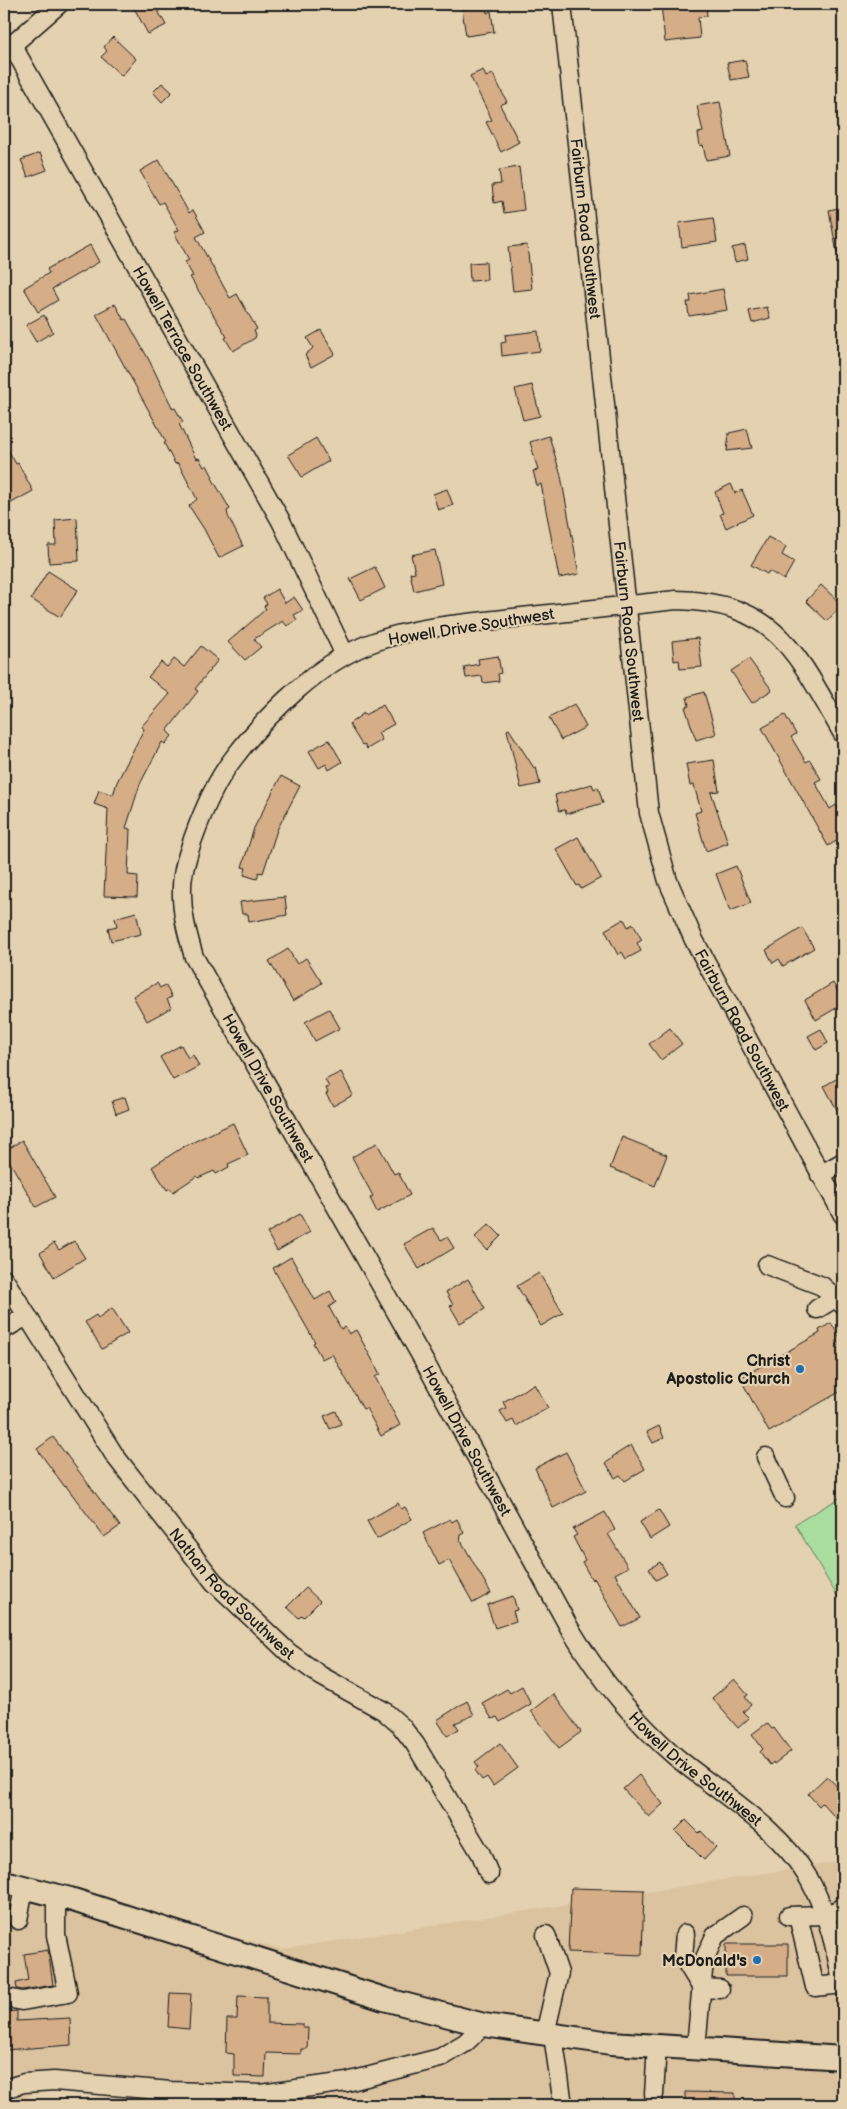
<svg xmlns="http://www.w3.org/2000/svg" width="847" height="2109" font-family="'Balsamiq Sans',sans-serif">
<rect width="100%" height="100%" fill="#e4d1af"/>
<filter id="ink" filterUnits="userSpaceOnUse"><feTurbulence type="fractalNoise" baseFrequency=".02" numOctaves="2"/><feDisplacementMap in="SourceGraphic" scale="10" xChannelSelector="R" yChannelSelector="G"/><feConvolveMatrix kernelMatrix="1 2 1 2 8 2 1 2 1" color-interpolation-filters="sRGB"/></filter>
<g filter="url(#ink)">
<path fill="#dcc3a0" d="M843 1861V2105H191L186 2096 43 2089 10 2105H4V1880L283 1949Z"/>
<path fill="#aadea0" stroke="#637d5e" d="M843 1496V1606L795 1524Z"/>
<path fill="#d5ae88" stroke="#1c1c1c" d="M132 4H154L166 25 148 34Z
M661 4H706L707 16 698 17 700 38 665 42Z
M486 6 487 13 491 11 494 32 466 36 462 9Z
M113 37 136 59 122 76 101 57 107 51 104 47Z
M745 60 749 77 731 80 727 63Z
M483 70 486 77 493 74 507 102 500 105 519 142 501 152 486 122 492 120 470 76Z
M162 83 172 92 162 102 153 92Z
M720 102 730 156 706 160 703 145 700 146 698 133 703 132 697 106Z
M40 153 47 170 28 177 21 160Z
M159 160 189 213 193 210 205 232 196 237 230 298 237 294 257 329 254 331 256 335 255 338 233 351 225 338 227 337 190 277 193 276 185 262 189 260 174 232 179 230 163 202 159 204 140 171Z
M519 167 524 210 504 213 502 201 494 203 492 185 501 184 499 170Z
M843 207V253H837L829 210Z
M713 218 717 242 682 247 679 223Z
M90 245 99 262 52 289 58 300 38 312 24 288 49 273 47 269Z
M527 245 532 289 513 291 508 247Z
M745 245 748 259 735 262 732 248Z
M486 262 487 280 470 281 469 263Z
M723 289 727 310 689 316 687 302H691L690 295Z
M115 304 124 320 126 319 149 360 173 409 175 408 183 422 179 424 196 459 199 458 204 467 207 465 213 477 212 478 230 509 227 511 228 516 243 546 219 558 204 529 189 506 197 499 178 463 175 464 164 443 166 442 96 314Z
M767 307 770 318 752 323 749 311Z
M44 315 53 332 36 342 26 325Z
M321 330 335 354 311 367 305 355 313 348 307 338Z
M538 331 540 351 502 356 501 343 506 342 505 335Z
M532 385 540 416 523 420 515 389Z
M747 429 752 448 727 451 729 433Z
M549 436 561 476 579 574 559 578 541 484 537 486 533 471 538 470 530 442Z
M316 438 329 461 302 477 288 455Z
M4 443 16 464 18 463 33 491 4 507Z
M731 484 735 493 742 490 753 515 726 528 720 514 723 513 715 492Z
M447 489 453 505 438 510 433 494Z
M77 518 79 561 49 563 48 545H56L55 520Z
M768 537 786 547 782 555 794 562 784 580 769 571 767 574 751 565Z
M435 550 442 584 414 591 410 573 415 572 411 555Z
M375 567 385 588 361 600 350 579Z
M48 571 78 590 60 617 31 599Z
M821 585 842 605 827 621 806 601Z
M277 589 285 603 294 597 303 610 294 615 297 620 287 626 283 621 254 639 261 647 245 660 228 642 266 609 264 606 267 604 263 598Z
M698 638 702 667 680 669 679 660 674 661 672 641Z
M201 646 218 660 195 689 198 691 167 731 172 736 165 744 162 742 140 784 126 828 130 829 128 875 138 876 137 897 104 896 108 809 94 804 99 790 113 795 117 782 144 729 141 727 170 694 148 677 161 662 167 667 174 659 184 667Z
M498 656 501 673 498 674 499 681 483 683 482 676 466 678 464 667 479 664 478 659Z
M749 659 772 690 752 703 731 671Z
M704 692 716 734 696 740 685 707 689 706 687 697Z
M574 704 586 727 561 740 549 718Z
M383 705 394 724 378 733 382 740 367 749 364 744 362 745 349 724 364 713 365 715Z
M785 715 796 734 791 737 806 762 810 760 821 779 815 782 830 809 836 805 843 818V837L828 846 762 728Z
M509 729 534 768 536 767 540 784 521 788 507 730Z
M329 740 342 762 329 770 326 764 319 768 309 751Z
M714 760 719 791 711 792 728 843 706 851 695 813 701 811 694 785 690 786 686 764Z
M281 776 300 786 277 830 263 873 259 872 257 879 244 875 246 868 242 867 254 828Z
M592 784 594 789 598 787 603 803 566 814 565 810 559 811 555 795Z
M578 837 601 878 581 889 579 885 577 886 556 849Z
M736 866 751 903 730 911 716 874Z
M285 897 287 915 249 922 248 914H242L240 902Z
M136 912 141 934 111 941 108 928 117 926 115 918Z
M624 919 628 927 633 924 642 940 637 943 641 951 626 959 622 952 618 955 605 930Z
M802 928 814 948 783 966 779 959 773 963 766 950Z
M288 949 297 964 306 958 322 983 293 1001 269 961Z
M157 983 160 988 165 985 172 997 167 999 171 1008 147 1021 133 996Z
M833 983 843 1000V1004L816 1020 805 1000Z
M329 1009 340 1028 315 1041 305 1022Z
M670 1028 682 1044 661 1060 649 1044Z
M821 1029 828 1043 816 1050 808 1036Z
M181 1045 188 1058 193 1055 199 1066 173 1080 160 1057Z
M341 1072 353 1095 333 1106 326 1094 328 1093 326 1088 329 1087 325 1080Z
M843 1075V1121L824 1086Z
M125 1097 129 1109 116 1114 112 1101Z
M233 1123 248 1155 228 1164 229 1167 216 1174 214 1171 198 1178 197 1176 173 1192 170 1188 167 1190 152 1167 183 1147Z
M622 1137 667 1155 655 1186 610 1168Z
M22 1140 55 1197 36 1207 4 1152Z
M377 1143 394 1174 398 1172 410 1195 377 1212 370 1198 373 1196 352 1157Z
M300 1214 310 1232 277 1251 267 1233Z
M489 1224 501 1236 487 1250 475 1237Z
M433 1228 441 1240 447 1237 454 1248 419 1269 404 1244Z
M74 1241 85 1258 54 1277 40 1253 54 1243 59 1250Z
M291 1257 315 1300 330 1291 336 1302 329 1307 341 1329 345 1327 349 1334 356 1330 380 1374 375 1377 400 1425 381 1436 366 1408 363 1409 332 1354 322 1359 313 1343 315 1342 273 1268Z
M539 1273 563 1313 541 1326 517 1286Z
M468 1279 485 1309 460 1323 450 1306 453 1305 446 1292Z
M112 1308 128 1333 102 1349 85 1322 96 1315 98 1318Z
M831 1323 839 1336 843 1340V1390L769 1432 740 1378 820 1333 819 1330Z
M534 1384 548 1408 516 1426 513 1420 507 1423 500 1411 506 1408 503 1402Z
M336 1411 341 1424 330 1429 324 1416Z
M659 1426 664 1438 653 1443 647 1432Z
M53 1437 120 1526 104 1537 66 1486 65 1487 37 1449Z
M631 1445 645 1469 625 1481 620 1475 615 1478 606 1463 613 1458 612 1457Z
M566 1452 586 1491 553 1508 535 1468Z
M398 1503 401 1509 405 1507 412 1519 377 1539 367 1521Z
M659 1510 669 1527 650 1539 640 1522Z
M605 1512 615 1530 608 1534 628 1567 615 1574 640 1618 622 1627 594 1578 592 1580 582 1562 585 1560 573 1537 577 1535 573 1529Z
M450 1519 452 1522 457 1519 464 1533 460 1535 461 1538 460 1539 491 1593 473 1603 449 1560 439 1565 423 1533Z
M660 1562 667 1574 656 1580 649 1569Z
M306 1588 320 1601 304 1617 302 1615 299 1618 287 1607Z
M513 1596 517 1610 513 1611 516 1621 495 1628 487 1605Z
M734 1679 748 1695 745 1697 751 1705 743 1712 749 1718 738 1728 712 1698Z
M522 1686 531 1704 500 1722 497 1717 492 1719 482 1703 507 1689 510 1693Z
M553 1694 581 1732 559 1748 531 1711Z
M467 1701 474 1715 455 1723 459 1729 447 1736 437 1720Z
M767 1723 772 1729 774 1728 791 1751 774 1764 773 1762 770 1765 760 1752 763 1749 752 1734Z
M500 1743 518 1768 493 1786 487 1777 482 1780 475 1770 479 1767 475 1762Z
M639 1775 663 1804 649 1817 623 1789Z
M827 1776 843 1793V1826L822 1803 819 1806 808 1794Z
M686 1820 699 1833 701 1831 716 1847 704 1860 675 1831Z
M571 1888 644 1890 642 1955 568 1952Z
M726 1944H788V1976H726Z
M48 1950 53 1985 22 1990 17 1989 16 1983 28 1980 24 1954Z
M170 1993 191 1994 189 2029 168 2027Z
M238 1996 267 1997V2023L303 2024V2028H308L307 2049H301V2054L266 2053 265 2077 234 2076V2054L226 2053 227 2019H237Z
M17 2011V2021L70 2018 71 2045 4 2050V2012Z
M685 2092 735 2093V2105H685Z"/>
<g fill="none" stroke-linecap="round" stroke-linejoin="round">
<defs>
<g id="minor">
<path id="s1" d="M562 4 649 813 668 881 694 940 843 1215"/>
<path id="s2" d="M12 45 281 521 345 655"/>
<path d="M4 52 59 4"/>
<path id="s3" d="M843 734C798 656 778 602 676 600 619 606 561 613 504 619 461 624 415 627 374 642 320 661 267 714 233 759 215 782 203 811 193 839 188 854 182 871 182 887 181 912 187 933 194 957L428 1368 570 1629C599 1677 633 1720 676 1757 722 1795 778 1826 809 1879 828 1913 836 1949 843 1987"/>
<path d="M820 1175 843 1162"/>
<path d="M767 1265 822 1286 843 1305"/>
<path id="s4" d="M4 1279 115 1456 214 1582 288 1652 321 1676 384 1711 401 1726 415 1744 481 1854 489 1874"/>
<path d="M817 1309 835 1298"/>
<path d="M4 1329 27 1316"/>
<path d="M766 1457 785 1498"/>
<path d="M789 1916 826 1915 843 1908"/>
<path d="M798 1916 815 1987 843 1984"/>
<path d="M18 1920 24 1887"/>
<path d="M685 1934 683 1957 702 1988"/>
<path d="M702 1988 720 1989"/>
<path d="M7 1998 22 2001 68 1993 56 1935V1895"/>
<path d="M545 2034 559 1973 546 1935"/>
<path d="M553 2035 563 2105"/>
<path d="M696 2048 704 1960 715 1936 743 1916"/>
<path d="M4 2089 24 2083 54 2081 171 2091 261 2094 347 2082 440 2058 465 2043 484 2025"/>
<path d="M654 2095 657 2045"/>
</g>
<path id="major" d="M4 1882 70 1899 384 1999 484 2025 611 2043 843 2058"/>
</defs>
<use href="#minor" stroke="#1c1c1c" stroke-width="21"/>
<use href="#major" stroke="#1c1c1c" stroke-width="26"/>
<use href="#minor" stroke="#e4d1af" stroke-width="18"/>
<use href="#major" stroke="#e4d1af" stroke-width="22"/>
</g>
</g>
<g fill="#1f6fb2" stroke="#e4d1af" stroke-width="2">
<circle cx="800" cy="1369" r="5"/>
<circle cx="757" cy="1960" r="5"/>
</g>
<g text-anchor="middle" stroke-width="4.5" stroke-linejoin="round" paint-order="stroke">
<g font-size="16" fill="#1c1c1c" stroke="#e4d1af">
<text dy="6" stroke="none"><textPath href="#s1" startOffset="226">Fairburn Road Southwest</textPath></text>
<text dy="6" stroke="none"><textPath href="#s2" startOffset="348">Howell Terrace Southwest</textPath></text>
<text transform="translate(471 626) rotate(-9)" y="6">Howell Drive Southwest</text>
<text dy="6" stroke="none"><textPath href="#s1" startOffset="631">Fairburn Road Southwest</textPath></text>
<text dy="6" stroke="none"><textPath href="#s1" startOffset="1051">Fairburn Road Southwest</textPath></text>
<text dy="6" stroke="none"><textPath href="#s3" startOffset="1081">Howell Drive Southwest</textPath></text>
<text dy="6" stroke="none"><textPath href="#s3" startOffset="1486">Howell Drive Southwest</textPath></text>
<text dy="6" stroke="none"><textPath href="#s4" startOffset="390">Nathan Road Southwest</textPath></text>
<text dy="6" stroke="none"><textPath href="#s3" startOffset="1890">Howell Drive Southwest</textPath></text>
</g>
<g font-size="16" font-weight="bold" fill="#1c1c1c" stroke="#e4d1af" text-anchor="end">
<text x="790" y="1366">Christ<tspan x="790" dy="18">Apostolic Church</tspan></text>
<text x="747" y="1966">McDonald's</text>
</g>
</g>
<rect width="847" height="2109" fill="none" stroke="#e4d1af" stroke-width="20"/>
<rect x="10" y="10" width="827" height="2089" fill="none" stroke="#1c1c1c" stroke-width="2" filter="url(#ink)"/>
</svg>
